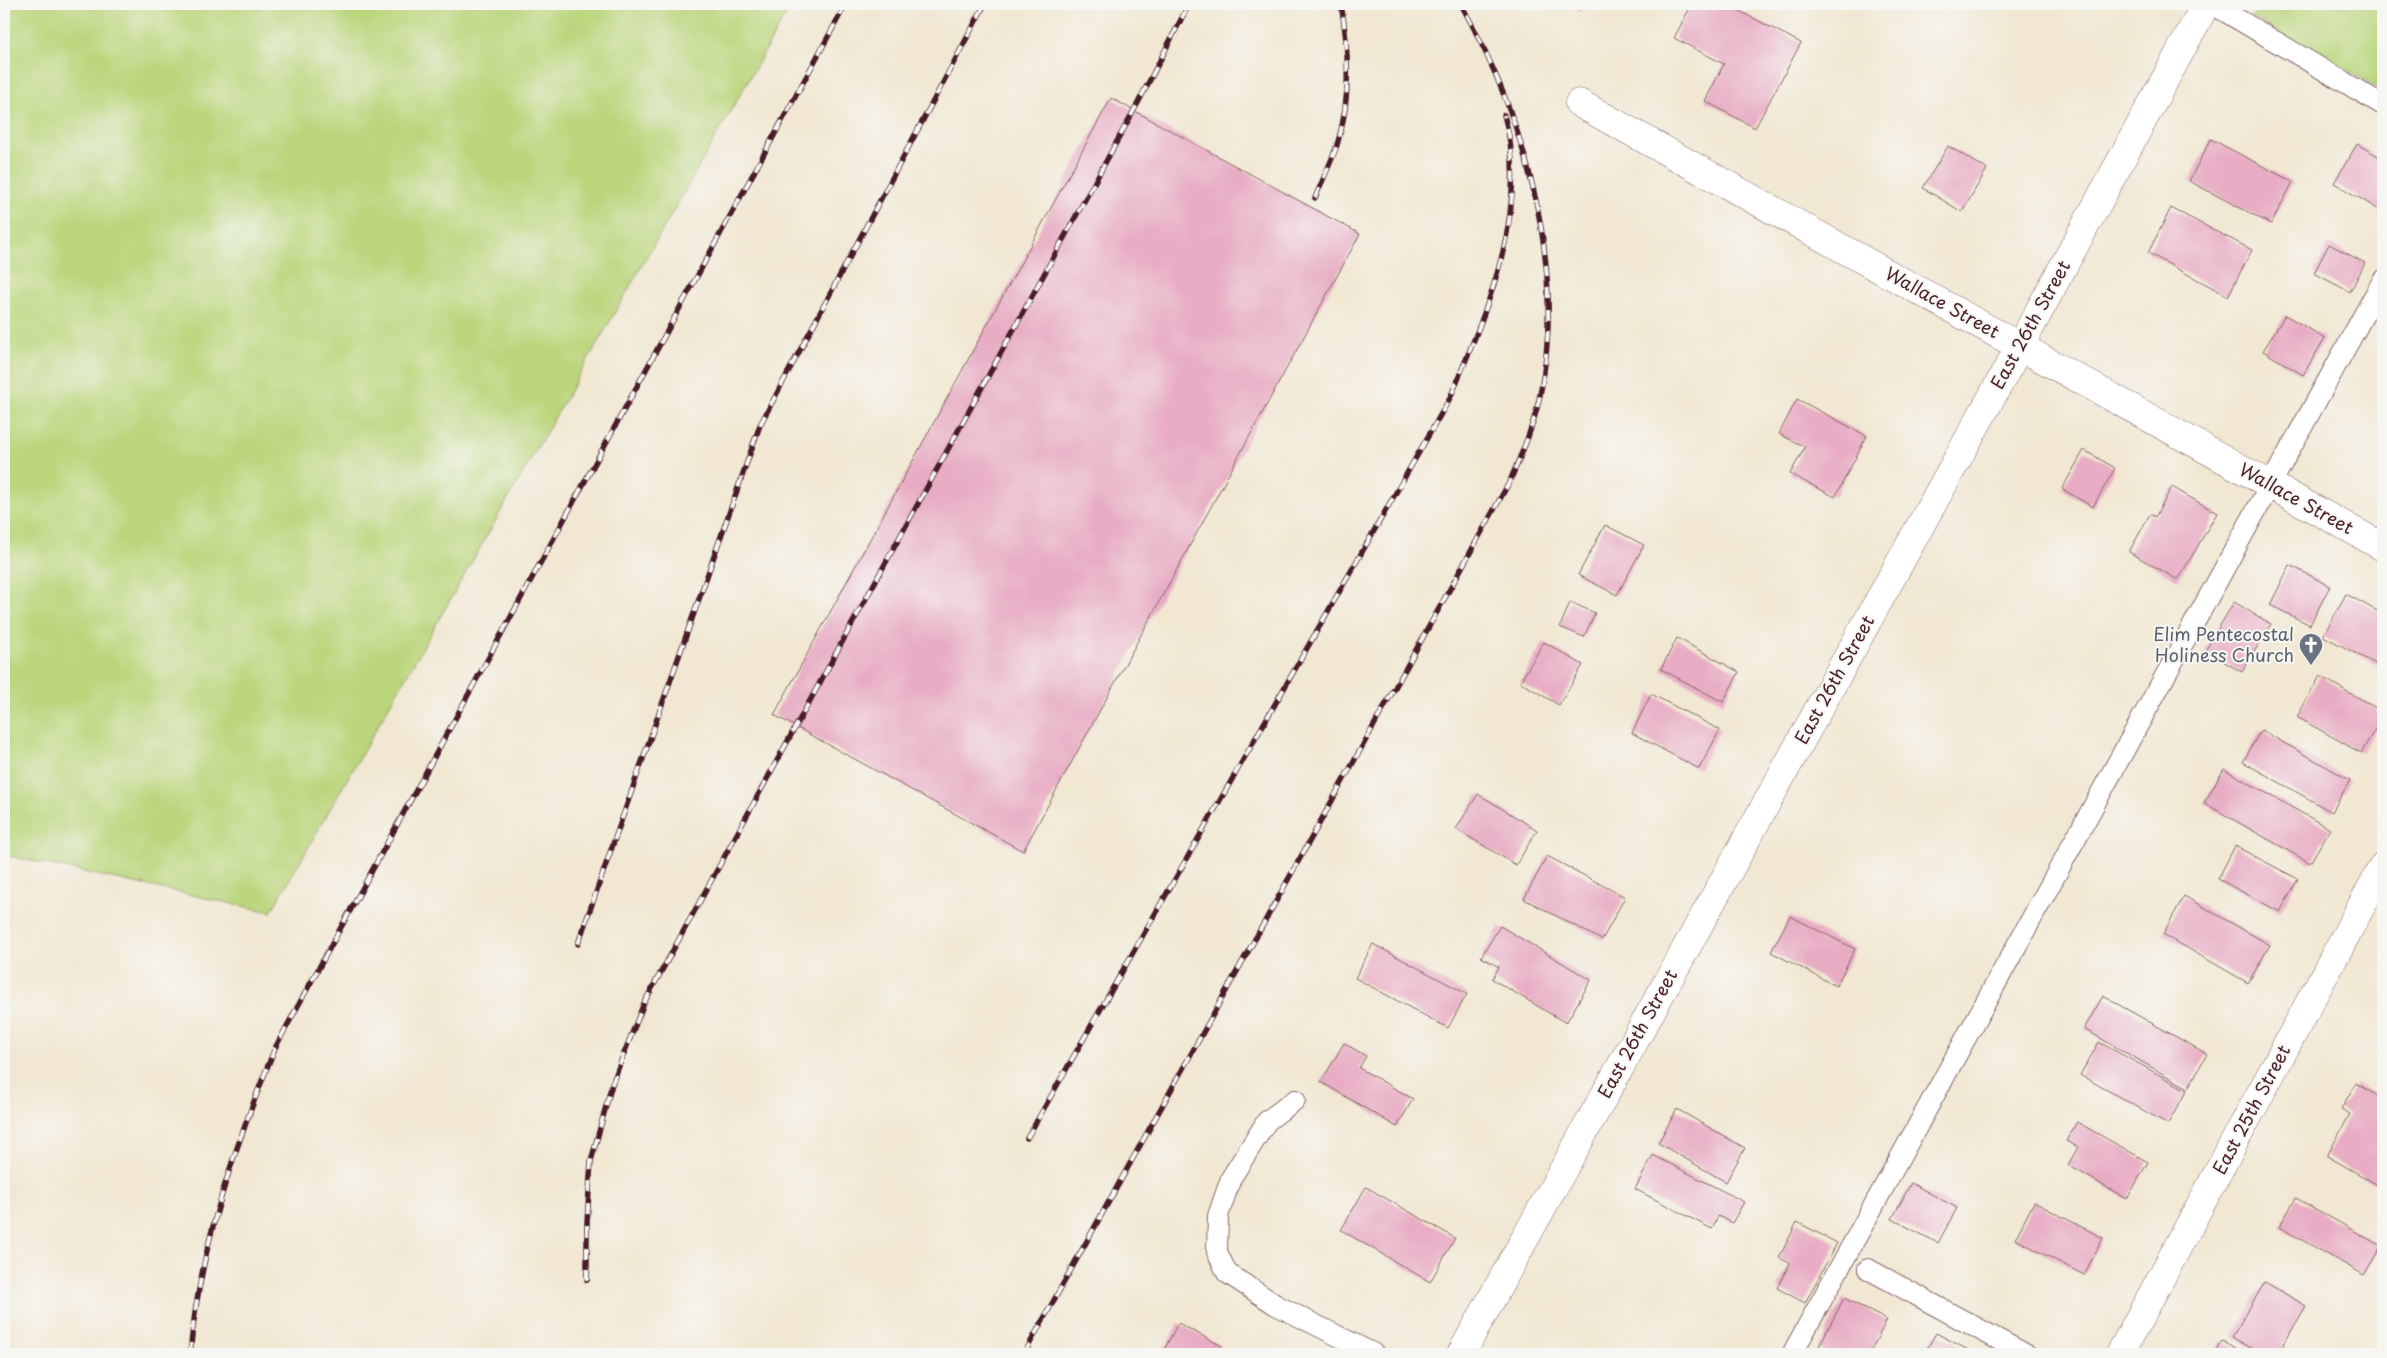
<svg xmlns="http://www.w3.org/2000/svg" width="2387" height="1358" font-family="'Playpen Sans',sans-serif">
<rect width="100%" height="100%" fill="#f6f6f2"/>
<filter id="ink" filterUnits="userSpaceOnUse"><feTurbulence type="fractalNoise" baseFrequency=".02" numOctaves="2"/><feDisplacementMap in="SourceGraphic" scale="10" xChannelSelector="R" yChannelSelector="G"/><feConvolveMatrix kernelMatrix="1 2 1 2 8 2 1 2 1" color-interpolation-filters="sRGB"/></filter>
<filter id="wash" filterUnits="userSpaceOnUse"><feTurbulence type="fractalNoise" baseFrequency=".0096" numOctaves="4" result="noise"/><feDisplacementMap in="SourceGraphic" scale="20" xChannelSelector="R" yChannelSelector="G"/><feGaussianBlur stdDeviation="1.12" result="paint"/><feColorMatrix in="noise" values="0 0 0 0 0 0 0 0 0 0 0 0 0 0 0 0 0 1.4 0 .05"/><feComposite in="paint" operator="in"/></filter>
<g filter="url(#wash)">
<rect width="100%" height="100%" fill="#f1e7d2"/>
<path fill="#bad57a" stroke="#827a52" d="M4 4H792L271 912 4 855Z
M2260 4H2383V91L2252 17Z"/>
<g id="blocks">
<path fill="#e8adc5" d="M1569 4H1583L1580 10Z
M1692 4H1726L1801 43 1755 128 1705 101 1724 64 1674 38Z
M1111 98 1360 234 1023 851 774 715Z
M2211 139 2293 182 2271 224 2189 181Z
M2357 144 2383 159V212L2334 183Z
M1948 146 1987 169 1962 212 1923 188Z
M2171 208 2252 250 2228 296 2148 253Z
M2329 244 2365 263 2350 292 2314 273Z
M2285 315 2325 338 2303 375 2263 351Z
M1797 399 1867 436 1835 497 1790 474 1805 447 1779 434Z
M2084 450 2115 468 2093 507 2062 489Z
M2172 487 2217 513 2178 580 2129 552 2150 514 2155 517Z
M1605 525 1644 545 1617 595 1578 575Z
M2290 565 2330 586 2310 625 2270 605Z
M2346 594 2383 614V668L2323 636Z
M1570 602 1595 613 1584 637 1560 627Z
M2234 602 2271 624 2242 672 2205 651Z
M1677 638 1739 672 1723 702 1661 669Z
M1544 642 1583 665 1559 705 1520 682Z
M2320 676 2383 712V716L2361 753 2297 717Z
M1651 694 1720 730 1699 769 1632 733Z
M2261 730 2350 780 2332 812 2243 762Z
M2224 769 2330 829 2310 863 2204 803Z
M1478 794 1537 830 1516 865 1456 829Z
M2235 846 2298 879 2280 912 2218 879Z
M1547 856 1625 897 1602 940 1524 899Z
M2184 896 2270 945 2248 983 2163 934Z
M1790 916 1855 949 1836 986 1771 952Z
M1500 926 1591 980 1566 1023 1492 979 1499 967 1481 957Z
M1373 944 1467 994 1448 1028 1355 978Z
M2103 996 2207 1054 2188 1088 2084 1029Z
M2099 1042 2187 1090 2168 1124 2080 1075Z
M1344 1043 1366 1056 1359 1068 1413 1099 1397 1127 1321 1082Z
M2356 1083 2383 1099V1188L2327 1156 2350 1114 2341 1109Z
M1677 1109 1745 1148 1726 1182 1658 1143Z
M2077 1122 2148 1162 2127 1199 2068 1165 2078 1147 2066 1141Z
M1653 1155 1744 1202 1732 1223 1718 1216 1712 1229 1635 1189Z
M1911 1183 1957 1208 1938 1243 1892 1219Z
M1366 1187 1455 1238 1430 1282 1341 1230Z
M2296 1198 2381 1246 2364 1275 2279 1227Z
M2034 1202 2103 1238 2084 1275 2015 1239Z
M1797 1222 1837 1243 1805 1303 1777 1288 1790 1263 1779 1258Z
M2265 1282 2306 1306 2278 1354H2261L2232 1337Z
M1844 1298 1887 1320 1869 1354H1830L1818 1348Z
M1178 1323 1222 1346 1218 1354H1162Z
M1936 1333 1976 1354H1924Z
M2222 1341 2245 1354H2214Z"/>
</g>
</g>
<g filter="url(#ink)">
<use href="#blocks" fill-opacity="0" stroke="#846565" stroke-width="1"/>
<g fill="none" stroke-linecap="round" stroke-linejoin="round">
<defs>
<path id="service" d="M2212 4 2383 105
M1295 1100 1267 1121 1231 1178 1218 1216 1217 1252 1227 1273 1276 1305 1374 1354
M1868 1269 2025 1354
M1792 1354 2383 280"/>
<path id="minor" d="M1579 103 2383 547
M2120 1354 2383 866"/>
<path id="tertiary" d="M1461 1354 2020 346 2206 4"/>
</defs>
<use href="#service" stroke="#846565" stroke-width="22"/>
<use href="#minor" stroke="#846565" stroke-width="29"/>
<use href="#tertiary" stroke="#846565" stroke-width="29"/>
<use href="#service" stroke="#fff" stroke-width="20"/>
<use href="#minor" stroke="#fff" stroke-width="28"/>
<use href="#tertiary" stroke="#fff" stroke-width="28"/>
<defs>
<path id="rail" d="M1315 198C1322 181 1331 163 1337 145 1351 101 1349 49 1341 4
M578 944 760 425 985 4
M1027 1138 1450 398C1486 312 1532 209 1504 115
M587 1280V1222L591 1161 612 1084 644 1003 1138 103 1189 4
M190 1354C200 1245 234 1149 275 1048L846 4
M1024 1354 1510 481C1522 453 1534 425 1540 395 1567 264 1524 118 1461 4"/>
</defs>
<use href="#rail" stroke="#4a1f2b" stroke-width="5.5"/>
<use href="#rail" stroke="#f6f6f2" stroke-width="4" stroke-dasharray="11" stroke-linecap="butt"/>
</g>
</g>
<defs>
<symbol id="church-pin" viewBox="-11 -11 22 30"><path d="M0 17L-7.5 6A9.5 9.5 0 1 1 7.5 6Z" fill="#6b7280" stroke="#f6f6f2"/><path d="M-1.2-6h2.4v3.5h3.3v2.4h-3.3V6h-2.4V-.1h-3.3v-2.4h3.3Z" fill="#fff"/></symbol>
</defs>
<g fill-rule="evenodd">
<use href="#church-pin" x="2297" y="631" width="28" height="38"/>
</g>
<g text-anchor="middle" stroke-width="4" stroke-linejoin="round" paint-order="stroke">
<g font-size="18" fill="#4a1f2b" stroke="#f6f6f2">
<text transform="translate(1942 303) rotate(29)" y="6">Wallace Street</text>
<text transform="translate(2031 325) rotate(-61)" y="6">East 26th Street</text>
<text transform="translate(2296 499) rotate(29)" y="6">Wallace Street</text>
<text transform="translate(1835 680) rotate(-61)" y="6">East 26th Street</text>
<text transform="translate(1638 1034) rotate(-61)" y="6">East 26th Street</text>
<text transform="translate(2252 1110) rotate(-62)" y="6">East 25th Street</text>
</g>
<g font-size="18" fill="#5b616d" stroke="#f6f6f2" text-anchor="end">
<text x="2294" y="641">Elim Pentecostal<tspan x="2294" dy="21">Holiness Church</tspan></text>
</g>
</g>
<rect width="2387" height="1358" fill="none" stroke="#f6f6f2" stroke-width="20"/>
</svg>
